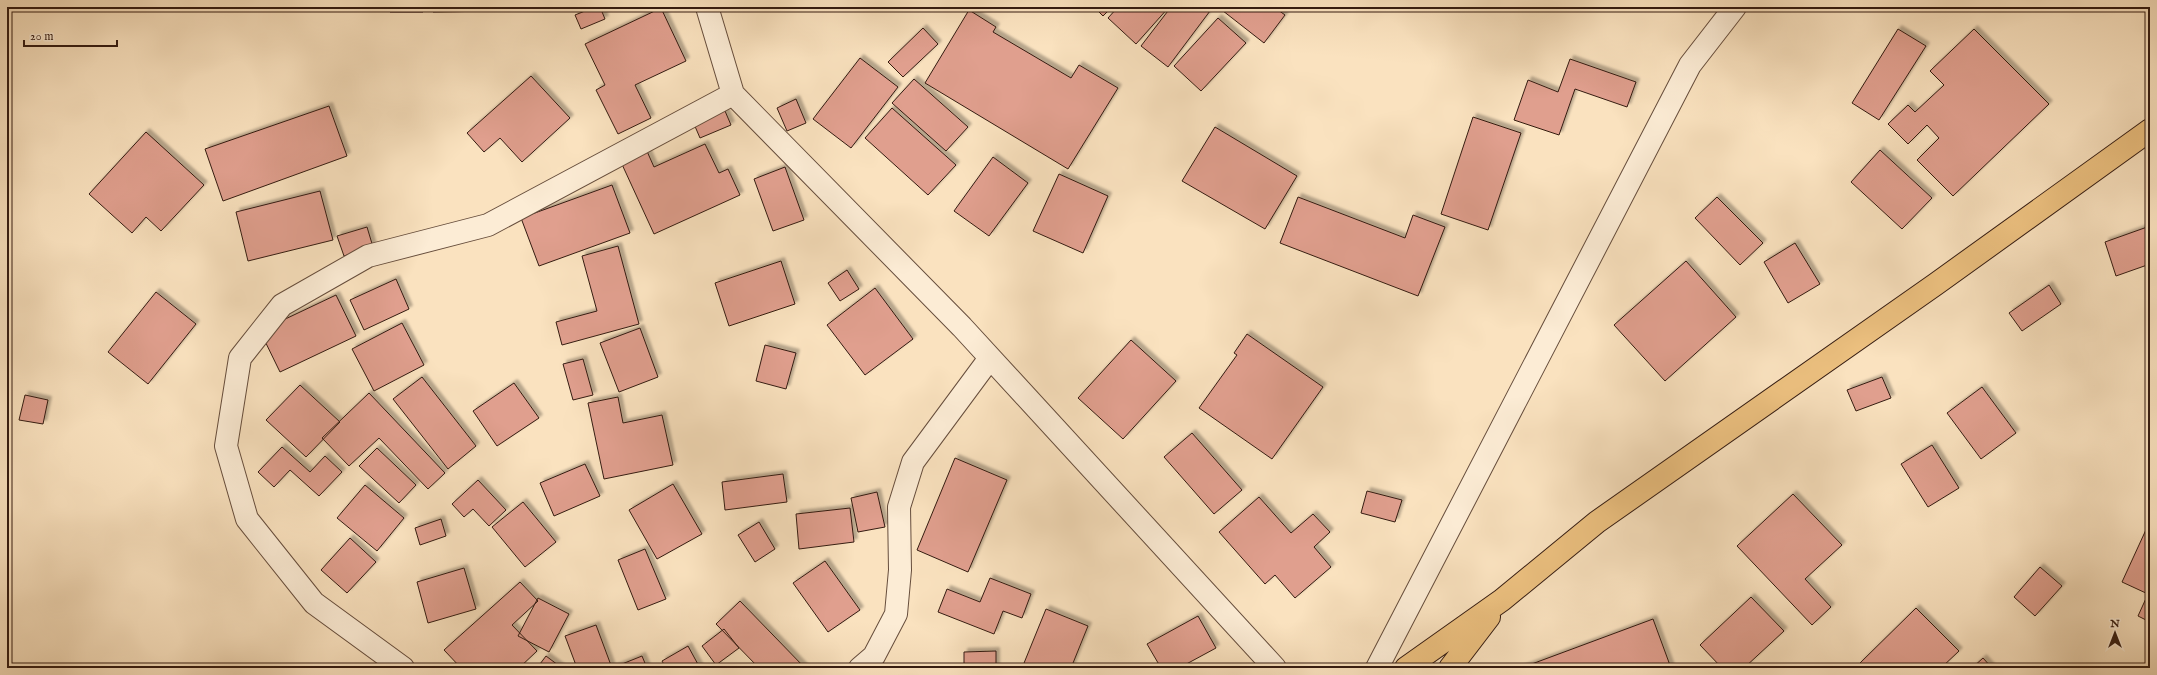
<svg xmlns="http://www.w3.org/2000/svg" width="2157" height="675" font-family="'IM FELL English',serif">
<defs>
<filter id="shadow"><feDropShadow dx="3.5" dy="-3.5" stdDeviation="1" flood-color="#0004"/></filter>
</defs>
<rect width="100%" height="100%" fill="#fae2bf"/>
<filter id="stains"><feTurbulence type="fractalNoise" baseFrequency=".005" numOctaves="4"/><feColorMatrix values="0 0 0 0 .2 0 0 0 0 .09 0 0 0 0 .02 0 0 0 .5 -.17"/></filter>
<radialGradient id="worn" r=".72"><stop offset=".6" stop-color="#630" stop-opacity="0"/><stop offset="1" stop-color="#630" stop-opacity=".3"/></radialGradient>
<path fill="#e09f8e" stroke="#341b11" filter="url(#shadow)" d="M390 7H423V12H390Z
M432 7H498V11L433 12Z
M595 7H600L605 19 581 29 575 15Z
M1094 7H1112L1103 16Z
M1118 7H1169L1136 44 1108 18Z
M1171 7H1213L1168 67 1141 46Z
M1218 7H1274L1285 15 1264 43Z
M1622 7H1651V10Z
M661 8 686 61 635 85 651 118 618 134 596 90 605 85 585 44Z
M969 10 996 27 993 32 1071 78 1079 65 1118 88 1068 169 925 83Z
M1218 18 1246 43 1201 91 1174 66Z
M923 28 938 44 903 77 888 62Z
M1898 29 1926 46 1879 120 1852 103Z
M1974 29 2049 104 1953 196 1917 160 1939 138 1927 125 1908 144 1888 124 1908 105 1915 112 1944 85 1930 71Z
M860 58 898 87 851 148 813 119Z
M1570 59 1636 82 1627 107 1575 89 1559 135 1514 120 1528 80 1558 92Z
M531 76 570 118 522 162 500 138 484 152 467 133Z
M914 79 968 127 946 151 892 103Z
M796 99 806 123 787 131 777 108Z
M722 104 731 125 700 138 691 117Z
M329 106 347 156 223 201 205 149Z
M892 108 956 165 928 195 865 138Z
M1473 117 1521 133 1488 230 1441 214Z
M1215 127 1297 176 1265 229 1182 181Z
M146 132 204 185 161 231 146 217 132 233 89 194Z
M705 144 719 173 728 169 740 195 654 234 620 160 646 149 654 167Z
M1880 150 1932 198 1902 229 1851 182Z
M993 157 1028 183 989 236 954 211Z
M785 167 804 220 773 231 754 179Z
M1059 174 1108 196 1083 253 1033 231Z
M612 185 630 233 539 266 521 218Z
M320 191 333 240 248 261 236 212Z
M1298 197 1405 238 1413 215 1445 227 1418 296 1280 243Z
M1717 197 1763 243 1740 265 1695 218Z
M2150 226V264L2116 276 2105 242Z
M367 227 373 247 344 256 337 236Z
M1795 243 1820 284 1788 303 1764 262Z
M618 246 639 324 562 345 556 322 597 311 582 256Z
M781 261 795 304 729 326 715 283Z
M1686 261 1736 317 1665 381 1614 325Z
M847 270 859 289 840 301 828 283Z
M396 279 409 309 364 330 350 300Z
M2049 285 2061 304 2022 331 2009 313Z
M875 288 913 339 865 375 827 325Z
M156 292 196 324 148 384 108 352Z
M336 295 356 336 280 372 260 331Z
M402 323 424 365 374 391 352 349Z
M640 328 658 377 619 392 600 343Z
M1247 334 1323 387 1272 459 1199 408 1237 355 1234 353Z
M1131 340 1176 381 1123 439 1078 398Z
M765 345 796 353 786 389 756 381Z
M583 359 593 395 573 400 563 364Z
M422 377 476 446 448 469 393 399Z
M1882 377 1891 398 1856 411 1847 390Z
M514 383 539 418 497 446 473 411Z
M300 385 340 422 306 457 266 420Z
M1982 387 2016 433 1981 459 1947 413Z
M369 393 445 473 428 489 379 438 349 466 322 438Z
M25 395 48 400 43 424 19 420Z
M618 397 623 423 662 415 673 465 604 479 588 403Z
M1192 433 1242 490 1214 514 1164 457Z
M1932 445 1959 488 1928 507 1901 464Z
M282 447 310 472 325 456 342 472 319 496 290 470 274 487 258 472Z
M377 448 416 485 399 503 359 466Z
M955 458 1007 480 968 572 917 550Z
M585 464 600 496 554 516 540 483Z
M783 474 787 502 725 510 722 482Z
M478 480 506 510 489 526 473 509 464 517 452 504Z
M673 484 702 534 657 559 629 510Z
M365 485 404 518 377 551 337 518Z
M1367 491 1402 500 1395 522 1361 513Z
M877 492 885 527 858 532 851 498Z
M1793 494 1842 545 1805 579 1831 607 1812 625 1737 546Z
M1259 497 1291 533 1313 514 1330 532 1314 547 1331 567 1295 598 1275 575 1265 584 1219 532Z
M523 502 556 542 525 567 492 527Z
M850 508 854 542 799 549 796 514Z
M441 519 446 536 420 545 415 528Z
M2150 521V622L2138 616 2148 594 2122 582Z
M759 522 775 549 755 562 738 535Z
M350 538 376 562 347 593 321 570Z
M645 549 666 599 638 610 618 560Z
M825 561 860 610 828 632 793 583Z
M2040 567 2062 586 2035 616 2014 597Z
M464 568 476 609 428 623 417 582Z
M990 578 1031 594 1022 618 1003 611 994 634 938 612 947 589 980 602Z
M520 582 538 601 512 625 537 651 519 668H461L444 650Z
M1751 597 1784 631 1744 668H1722L1700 645Z
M538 598 569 614 549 652 518 636Z
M740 601 805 668H759L716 624Z
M1916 608 1959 651 1941 668H1863L1859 664Z
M1046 609 1088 626 1071 668H1022Z
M1198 616 1216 648 1179 668H1161L1147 644Z
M1653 619 1671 668H1521Z
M596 625 612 668 642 656 647 668H577L565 636Z
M724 629 739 648 716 665 702 646Z
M688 646 700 668H666L662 661Z
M996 651V668H964V652Z
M546 656 562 668H537Z
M1983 658 1992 668H1972Z"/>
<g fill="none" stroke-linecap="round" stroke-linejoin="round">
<defs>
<path id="street" d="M707 7 733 94 962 327 1275 668
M403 668 314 603 247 519 226 446 240 358 282 305 368 256 488 225 733 94
M860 668 874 656 896 614 900 570 899 507 913 462 990 358
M1377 668 1690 65 1735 7"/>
<path id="primary" d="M1406 668 1502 600 1597 522 1936 284 2150 130
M1450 668 1489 617"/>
</defs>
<use href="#street" stroke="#664d3c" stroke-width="24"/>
<use href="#primary" stroke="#341b11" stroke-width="24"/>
<use href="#street" stroke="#fcecd5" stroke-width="22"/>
<use href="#primary" stroke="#edc180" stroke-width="22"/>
</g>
<rect width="2157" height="675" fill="none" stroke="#fae2bf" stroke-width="24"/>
<rect x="8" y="8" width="2141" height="659" fill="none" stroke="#341b11" stroke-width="2"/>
<rect x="12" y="12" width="2133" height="651" fill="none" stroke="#341b11"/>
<g transform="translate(2115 633)" stroke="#fcecd5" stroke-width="3" paint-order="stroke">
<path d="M0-3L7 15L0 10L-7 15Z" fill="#341b11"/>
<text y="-6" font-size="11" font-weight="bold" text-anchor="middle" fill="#341b11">N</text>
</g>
<path d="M24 40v6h93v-6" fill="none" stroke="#341b11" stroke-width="2"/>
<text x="30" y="40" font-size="12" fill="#341b11" stroke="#fcecd5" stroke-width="3" paint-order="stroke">20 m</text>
<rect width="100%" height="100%" filter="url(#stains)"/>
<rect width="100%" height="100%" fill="url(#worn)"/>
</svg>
